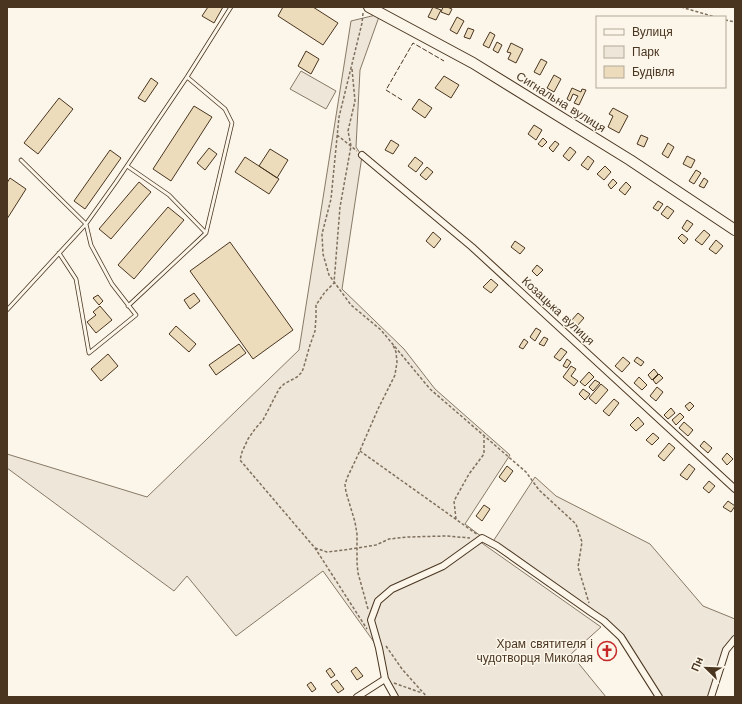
<svg xmlns="http://www.w3.org/2000/svg" width="742" height="704" font-family="'Work Sans',sans-serif">
<rect width="100%" height="100%" fill="#fbf6e9"/>
<path fill="#ede6d9" stroke="#887966" d="M380 14 360 70 356 147 362 156 342 289 404 349 435 389 510 455 465 524 482 537 442 566 392 589 377 601 370 620 379 649 323 571 236 636 187 576 174 591 7 468V454L147 497 299 350 351 21Z
M301 71 336 91 326 109 290 89Z
M535 477 556 496 650 544 703 606 735 619V638L726 650 710 697H660L621 637 492 543Z
M479 541 601 627 571 654 606 697H396L385 679 371 620 378 602 392 590 443 567Z"/>
<path fill="#ecdcbc" stroke="#4a3520" d="M208 7H223L214 23 202 16Z
M283 7H313L338 23 323 45 278 16Z
M433 7 441 10 436 20 428 17Z
M443 7H447L452 9 449 15 441 12Z
M457 17 464 21 457 34 450 30Z
M468 28 474 30 470 39 464 37Z
M490 32 495 35 489 48 483 45Z
M497 42 502 45 498 53 493 50Z
M511 43 523 49 516 63 508 59 511 53 507 52Z
M306 51 319 59 311 74 298 66Z
M541 59 547 62 540 75 534 72Z
M554 75 561 79 554 92 547 88Z
M444 76 459 85 451 98 435 88Z
M151 78 158 83 145 102 138 98Z
M572 88 581 92 582 89 586 90 579 105 574 103 578 96 573 94 570 101 567 99Z
M59 98 73 109 38 154 24 143Z
M419 99 432 108 425 118 412 109Z
M194 106 212 117 171 181 153 169Z
M613 108 628 116 619 133 608 127 613 116 609 114Z
M534 125 542 130 536 140 528 134Z
M641 135 648 138 644 147 637 144Z
M543 138 547 142 542 147 538 144Z
M391 140 399 145 393 154 385 150Z
M555 141 559 144 553 152 549 148Z
M668 143 674 147 668 158 662 154Z
M570 147 576 152 569 161 563 156Z
M209 148 217 154 205 170 197 163Z
M270 149 288 160 277 178 259 166Z
M110 150 121 158 85 209 74 201Z
M588 156 594 161 588 170 581 165Z
M687 156 695 160 691 168 683 164Z
M245 157 279 179 269 194 235 172Z
M415 157 423 163 416 172 408 166Z
M605 166 611 172 604 180 597 174Z
M427 167 433 172 426 180 420 175Z
M696 170 701 173 694 184 689 181Z
M10 178 26 189 7 219V183Z
M704 178 708 181 704 188 699 186Z
M613 179 617 183 611 189 608 185Z
M139 182 151 192 111 239 99 229Z
M626 182 631 187 625 195 619 190Z
M658 201 663 204 658 211 653 208Z
M667 206 674 211 668 219 661 214Z
M168 207 184 220 134 279 118 265Z
M687 220 693 224 687 232 682 228Z
M704 230 710 235 702 245 695 240Z
M433 232 441 239 434 248 426 241Z
M682 234 688 239 684 244 678 238Z
M716 240 723 246 716 254 709 249Z
M515 241 525 248 520 254 511 247Z
M230 242 293 330 253 359 190 271Z
M537 265 543 270 537 276 532 271Z
M491 279 498 285 491 293 483 287Z
M194 293 200 301 190 309 184 300Z
M98 295 103 301 99 305 93 298Z
M100 306 112 320 96 333 87 322 96 315 93 312Z
M578 313 584 318 577 326 571 321Z
M176 326 196 344 189 352 169 334Z
M536 328 541 331 535 341 530 337Z
M544 337 548 339 544 346 539 344Z
M524 339 528 342 523 349 519 347Z
M239 344 246 353 216 375 209 365Z
M561 348 567 352 560 361 554 357Z
M108 354 118 366 101 381 91 369Z
M623 357 630 363 622 372 615 366Z
M637 357 644 362 641 366 634 361Z
M567 359 571 362 567 368 563 366Z
M571 366 576 369 571 376 578 381 574 386 563 377Z
M654 369 658 374 652 380 648 375Z
M589 372 594 377 585 386 580 382Z
M659 374 663 378 656 384 653 380Z
M639 377 647 385 642 390 634 383Z
M595 380 600 383 593 391 589 387Z
M601 384 608 390 596 404 589 398Z
M657 387 663 392 656 401 650 396Z
M583 389 590 394 585 400 579 394Z
M614 399 619 403 609 416 603 411Z
M690 402 694 406 689 411 685 406Z
M671 408 675 413 668 419 664 415Z
M680 413 684 417 676 425 672 420Z
M638 417 644 424 636 431 630 425Z
M684 422 693 430 688 436 679 428Z
M653 433 659 438 652 445 646 440Z
M704 441 712 448 708 453 700 446Z
M669 443 675 448 664 461 658 456Z
M727 453 733 459 727 465 722 459Z
M689 464 695 469 687 480 680 475Z
M507 466 513 471 505 482 499 477Z
M709 481 715 486 709 493 703 488Z
M728 501 735 506 731 512 723 507Z
M484 505 490 509 482 521 476 516Z
M604 643H610L609 648 615 649V654H609V659H604V653H599V648H604Z
M356 667 363 676 357 680 351 671Z
M330 668 335 675 331 678 326 671Z
M337 680 344 689 338 693 331 684Z
M311 682 316 689 312 692 307 685Z"/>
<g fill="none" stroke-linecap="round" stroke-linejoin="round">
<defs>
<path id="service" d="M187 77 225 109 232 123 206 233
M21 160 86 224 91 245 112 284 136 315 89 353 76 279 59 253
M127 166 169 195 206 233 128 306
M7 310 86 224 116 182 187 77 231 7"/>
<path id="minor" d="M362 155 472 247 735 489
M357 697 385 679
M395 697 385 679 379 648 371 620 378 601 392 589 443 566 482 538 497 546 592 613 604 621 621 637 659 697
M711 697 726 650 735 639"/>
<path id="primary" d="M369 7 473 63 630 160 735 230"/>
</defs>
<use href="#service" stroke="#4a3520" stroke-width="4.5"/>
<use href="#minor" stroke="#4a3520" stroke-width="8"/>
<use href="#primary" stroke="#4a3520" stroke-width="12"/>
<path stroke="#7f6f5c" stroke-width="1.5" stroke-dasharray="3 2" stroke-linecap="butt" d="M681 7 715 17
M363 13 362 23 339 117 331 199 322 234 323 254 329 275 351 305 381 330 430 389 526 472 539 490 576 524 582 542 578 567 589 603
M725 20 735 22
M352 69 355 101 348 131 351 146 340 207 334 283 325 292 316 305V317L315 331 310 345 304 366 302 372 297 377 284 384 279 389 263 420 255 429 248 439 242 452 240 460 315 548 367 629
M337 135 357 151
M360 451 478 535
M456 519 454 501 469 474 484 454V437
M315 548 327 552 344 550 376 545 389 539 408 537 446 536 470 538
M368 609 358 573 357 563V534L355 522 346 492 345 485 347 478 358 455 378 409 395 375 397 362 396 352 393 345
M386 646 402 669 427 697
M394 683 422 693"/>
<use href="#service" stroke="#fbf6e9" stroke-width="3"/>
<use href="#minor" stroke="#fbf6e9" stroke-width="6"/>
<use href="#primary" stroke="#fbf6e9" stroke-width="10"/>
<path stroke="#4a3520" stroke-width="1" stroke-dasharray="5 2" stroke-linecap="butt" d="M402 100 386 90 413 43 444 61"/>
</g>
<defs>
<symbol id="church-ring" viewBox="-11 -11 22 22"><circle r="9.5" fill="#fbf6e9" stroke="#c62828" stroke-width="1.5"/><path d="M-1.2-6h2.4v3.5h3.3v2.4h-3.3V6h-2.4V-.1h-3.3v-2.4h3.3Z" fill="#c62828"/></symbol>
</defs>
<g fill-rule="evenodd">
<use href="#church-ring" x="596" y="640" width="22" height="22"/>
</g>
<g text-anchor="middle" stroke-width="3" stroke-linejoin="round" paint-order="stroke">
<g font-size="12" fill="#4a3520" stroke="#fbf6e9">
<text transform="translate(561 102) rotate(32)" y="4">Сигнальна вулиця</text>
<text transform="translate(558 311) rotate(43)" y="4">Козацька вулиця</text>
</g>
<g font-size="12" fill="#4a3520" stroke="#fbf6e9" text-anchor="end">
<text x="593" y="648">Храм святителя і<tspan x="593" dy="14">чудотворця Миколая</tspan></text>
</g>
</g>
<rect width="742" height="704" fill="none" stroke="#4a3520" stroke-width="16"/>
<rect x="596" y="16" width="130" height="72" fill="#fbf6e9" stroke="#b4a999"/>
<rect x="604" y="29" width="20" height="6" fill="#fbf6e9" stroke="#b4a999"/>
<text x="632" y="36" font-size="12" fill="#4a3520">Вулиця</text>
<rect x="604" y="46" width="20" height="12" fill="#ede6d9" stroke="#b4a999"/>
<text x="632" y="56" font-size="12" fill="#4a3520">Парк</text>
<rect x="604" y="66" width="20" height="12" fill="#ecdcbc" stroke="#b4a999"/>
<text x="632" y="76" font-size="12" fill="#4a3520">Будівля</text>
<g transform="translate(706 668) rotate(293)" stroke="#fbf6e9" stroke-width="3" paint-order="stroke">
<path d="M0-3L7 15L0 10L-7 15Z" fill="#4a3520"/>
<text y="-6" font-size="11" font-weight="bold" text-anchor="middle" fill="#4a3520">Пн</text>
</g>
</svg>
